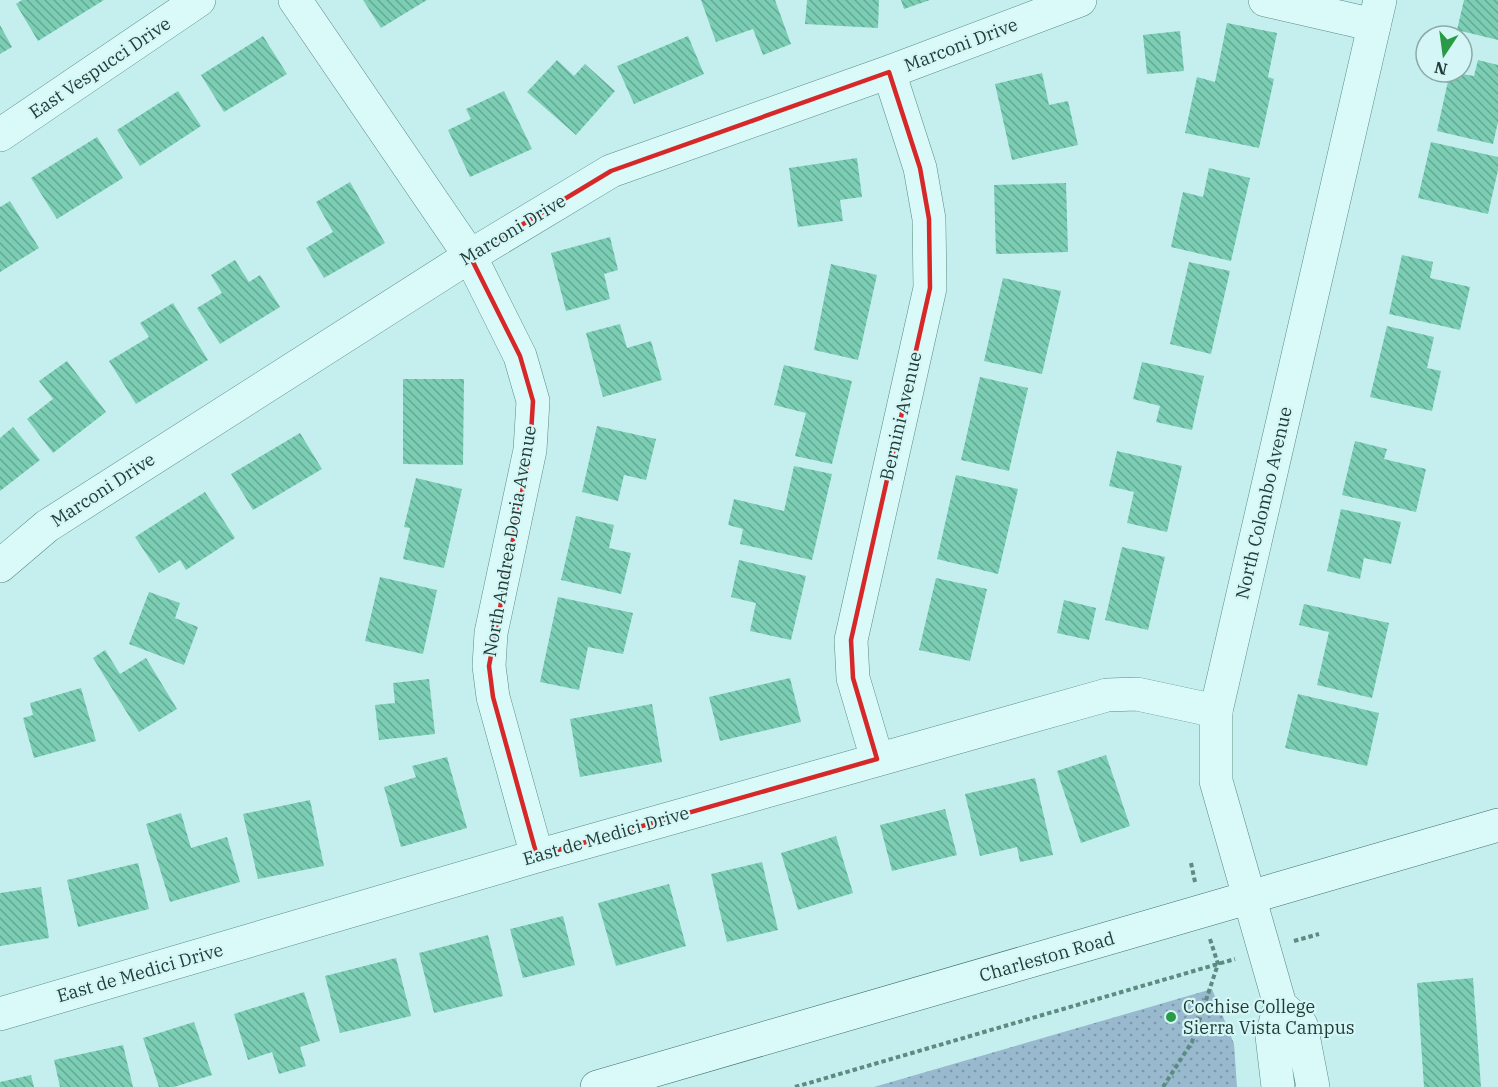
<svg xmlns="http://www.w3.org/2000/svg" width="1498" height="1087" font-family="'IBM Plex Serif',serif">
<defs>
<pattern id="grass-dots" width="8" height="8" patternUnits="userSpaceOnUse" patternTransform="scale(1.5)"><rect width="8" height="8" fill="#99b9ce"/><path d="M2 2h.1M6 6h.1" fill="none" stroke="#7c98a8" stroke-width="1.8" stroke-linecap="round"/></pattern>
<pattern id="building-back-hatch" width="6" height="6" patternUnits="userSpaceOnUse" patternTransform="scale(1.5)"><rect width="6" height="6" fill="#7bceb4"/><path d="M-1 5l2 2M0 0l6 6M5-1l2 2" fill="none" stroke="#64a893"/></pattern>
</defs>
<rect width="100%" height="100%" fill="#c5efee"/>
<path fill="url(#grass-dots)" d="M1212 989 1234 1044 1237 1087H874Z"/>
<path fill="url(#building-back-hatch)" d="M22 0H104L38 41 16 4Z
M363 0H427L381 28Z
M701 0H775L791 44 763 55 753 29 716 42Z
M807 0H879L878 28 805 24Z
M901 0H930L904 9Z
M1464 0H1498V40L1457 30Z
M1227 23 1277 33 1268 77 1274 79 1259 148 1185 133 1197 77 1215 82Z
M0 25 12 47 0 54Z
M1180 31 1184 71 1147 74 1143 35Z
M263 36 287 74 224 112 201 75Z
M688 36 704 74 634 104 617 66Z
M557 60 574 76 585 64 615 91 576 135 527 92Z
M1478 60 1498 65V122L1493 144 1437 131 1450 72 1474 76Z
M1042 73 1049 105 1068 101 1078 145 1012 160 995 84Z
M178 91 201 126 140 166 117 130Z
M504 91 532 149 470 177 448 130 471 119 466 109Z
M97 137 123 178 57 219 31 178Z
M1431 142 1498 157V170L1488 214 1418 198Z
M857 158 862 197 840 200 843 221 798 227 789 168Z
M1209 168 1250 178 1231 261 1171 247 1183 192 1203 197Z
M350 182 385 243 324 278 306 248 333 232 316 202Z
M1066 183 1068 252 996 254 994 185Z
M10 201 39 248 0 272V207Z
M610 237 618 270 604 274 610 299 566 311 551 253Z
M1402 255 1433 262 1430 278 1470 287 1460 330 1389 314Z
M235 260 249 282 260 275 280 307 220 344 197 308 222 293 211 275Z
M1189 262 1230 271 1211 354 1170 344Z
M831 264 877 275 858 360 814 350Z
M1003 278 1061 291 1042 374 984 361Z
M173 303 208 360 136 404 109 361 149 337 140 323Z
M620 324 627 348 651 341 662 380 603 397 586 333Z
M1387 326 1434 337 1427 368 1441 371 1432 411 1370 397Z
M67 361 106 412 53 453 27 419 53 399 39 381Z
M1142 362 1204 376 1192 430 1156 422 1160 406 1133 399Z
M784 365 852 381 832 464 795 456 806 413 774 405Z
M980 377 1028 388 1009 471 961 460Z
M403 379H464L463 465 403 464Z
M597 426 656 439 646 480 624 475 618 501 582 492Z
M13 427 40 460 0 491V438Z
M300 433 322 469 253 510 231 474Z
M1355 441 1387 449 1384 459 1426 469 1416 512 1342 495Z
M1117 451 1182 466 1167 532 1127 523 1134 492 1109 486Z
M794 466 832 474 812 560 740 544 743 529 728 525 734 499 784 511Z
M956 475 1018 489 998 574 937 559Z
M416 478 462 489 444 568 403 559 410 528 404 527Z
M205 492 235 538 186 570 180 560 159 573 135 537Z
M1341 509 1401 522 1391 564 1364 558 1360 579 1327 571Z
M576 516 614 525 609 548 631 553 621 594 561 580Z
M1122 547 1165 557 1148 630 1105 620Z
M739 560 806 576 791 640 750 631 756 603 731 597Z
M380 577 437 590 423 654 365 641Z
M936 578 987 589 970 661 919 650Z
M149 592 180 603 175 618 198 627 184 665 129 644Z
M558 597 633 613 623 654 588 647 579 690 540 682Z
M1064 600 1096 608 1089 640 1057 633Z
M1304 604 1389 623 1372 698 1317 685 1329 632 1299 625Z
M105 650 120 674 146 658 177 709 139 732 93 658Z
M790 678 801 722 720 741 709 697Z
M429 679 435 734 379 740 375 705 395 703 393 683Z
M81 688 96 741 34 758 23 718 33 715 30 703Z
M1298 694 1379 713 1367 766 1285 748Z
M652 704 662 762 580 777 570 719Z
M1106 755 1130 826 1081 843 1057 771Z
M447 757 467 828 401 847 384 787 416 777 412 766Z
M1035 778 1053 855 1020 862 1017 847 980 856 965 794Z
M310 800 324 866 258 879 243 814Z
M945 809 957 855 892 871 880 825Z
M181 813 191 848 227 837 240 882 170 902 146 824Z
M836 836 853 893 798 910 781 853Z
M762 862 778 930 727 942 711 874Z
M138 863 149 909 78 927 67 880Z
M669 884 686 946 616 966 598 903Z
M41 887 49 938 0 946V893Z
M563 916 575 965 523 978 510 929Z
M488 935 503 996 434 1013 419 953Z
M396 958 411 1016 340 1033 325 976Z
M1473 978 1481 1087H1424L1417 983Z
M304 992 320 1041 300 1047 306 1066 279 1074 272 1052 248 1060 234 1014Z
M194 1022 212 1075 174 1087H159L143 1038Z
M123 1045 133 1087H60L54 1060Z
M31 1075 34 1087H0V1082Z"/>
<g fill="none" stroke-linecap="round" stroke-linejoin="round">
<defs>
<path id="minor" d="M295 0 470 256 520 356 533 401 530 450 491 633 489 666 493 697 537 856
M1265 0 1374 25
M0 135 199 0
M0 566 47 526 470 256 611 171 889 72 1080 0
M877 759 853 678 851 640 930 288 929 219 920 168 889 72
M0 1014 537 856 1107 695 1137 694 1216 711"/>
<path id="tertiary" d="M1280 1005 1301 1025 1313 1087
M1278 1087 1272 1036 1280 1005 1216 781V711L1380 0"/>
<path id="secondary" d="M597 1087 1498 825"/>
</defs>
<use href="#minor" stroke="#5b8b81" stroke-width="34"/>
<use href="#tertiary" stroke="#5b8b81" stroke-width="34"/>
<use href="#secondary" stroke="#3e6d62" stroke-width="34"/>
<path stroke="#5b8b81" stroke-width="4" stroke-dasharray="4.5 3" stroke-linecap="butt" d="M1191 863 1195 882
M1294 941 1319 934
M795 1087 1235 959
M1163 1087 1192 1042 1218 964 1210 939"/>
<use href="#minor" stroke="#d9faf9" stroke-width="33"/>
<use href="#tertiary" stroke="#d9faf9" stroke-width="33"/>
<use href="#secondary" stroke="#d9faf9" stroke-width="33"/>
</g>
<path fill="none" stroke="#d62828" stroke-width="4.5" stroke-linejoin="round" d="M889 72 920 168 929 219 930 288 851 640 853 678 877 759 537 856 493 697 489 666 530 450 533 401 520 356 470 256 611 171Z"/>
<circle fill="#299b47" stroke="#d5f6f6" stroke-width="2" cx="1171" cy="1017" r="6"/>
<g text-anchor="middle" stroke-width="4.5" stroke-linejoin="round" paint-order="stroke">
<g font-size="18" fill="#1f3b34" stroke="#d5f6f6">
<text transform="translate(961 45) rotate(-21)" y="6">Marconi Drive</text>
<text transform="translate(100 68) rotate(-34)" y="6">East Vespucci Drive</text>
<text transform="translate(513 230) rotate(-31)" y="6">Marconi Drive</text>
<text transform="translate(901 416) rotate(-77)" y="6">Bernini Avenue</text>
<text transform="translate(103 490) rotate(-33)" y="6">Marconi Drive</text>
<text transform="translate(1264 503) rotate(-77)" y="6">North Colombo Avenue</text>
<text transform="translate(510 541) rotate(-80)" y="6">North Andrea Doria Avenue</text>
<text transform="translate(606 836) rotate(-16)" y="6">East de Medici Drive</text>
<text transform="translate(1047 957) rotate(-16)" y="6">Charleston Road</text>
<text transform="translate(140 973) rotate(-16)" y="6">East de Medici Drive</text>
</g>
<g font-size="18" fill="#1f3b34" stroke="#d5f6f6" text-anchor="start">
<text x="1183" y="1013">Cochise College<tspan x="1183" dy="21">Sierra Vista Campus</tspan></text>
</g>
</g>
<g transform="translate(1444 54) rotate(193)"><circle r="28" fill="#d5f6f6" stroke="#8caba8" stroke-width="1.5"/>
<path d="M0-4.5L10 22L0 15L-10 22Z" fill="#299b47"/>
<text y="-9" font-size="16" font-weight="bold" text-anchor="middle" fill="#1f3b34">N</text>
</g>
</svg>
